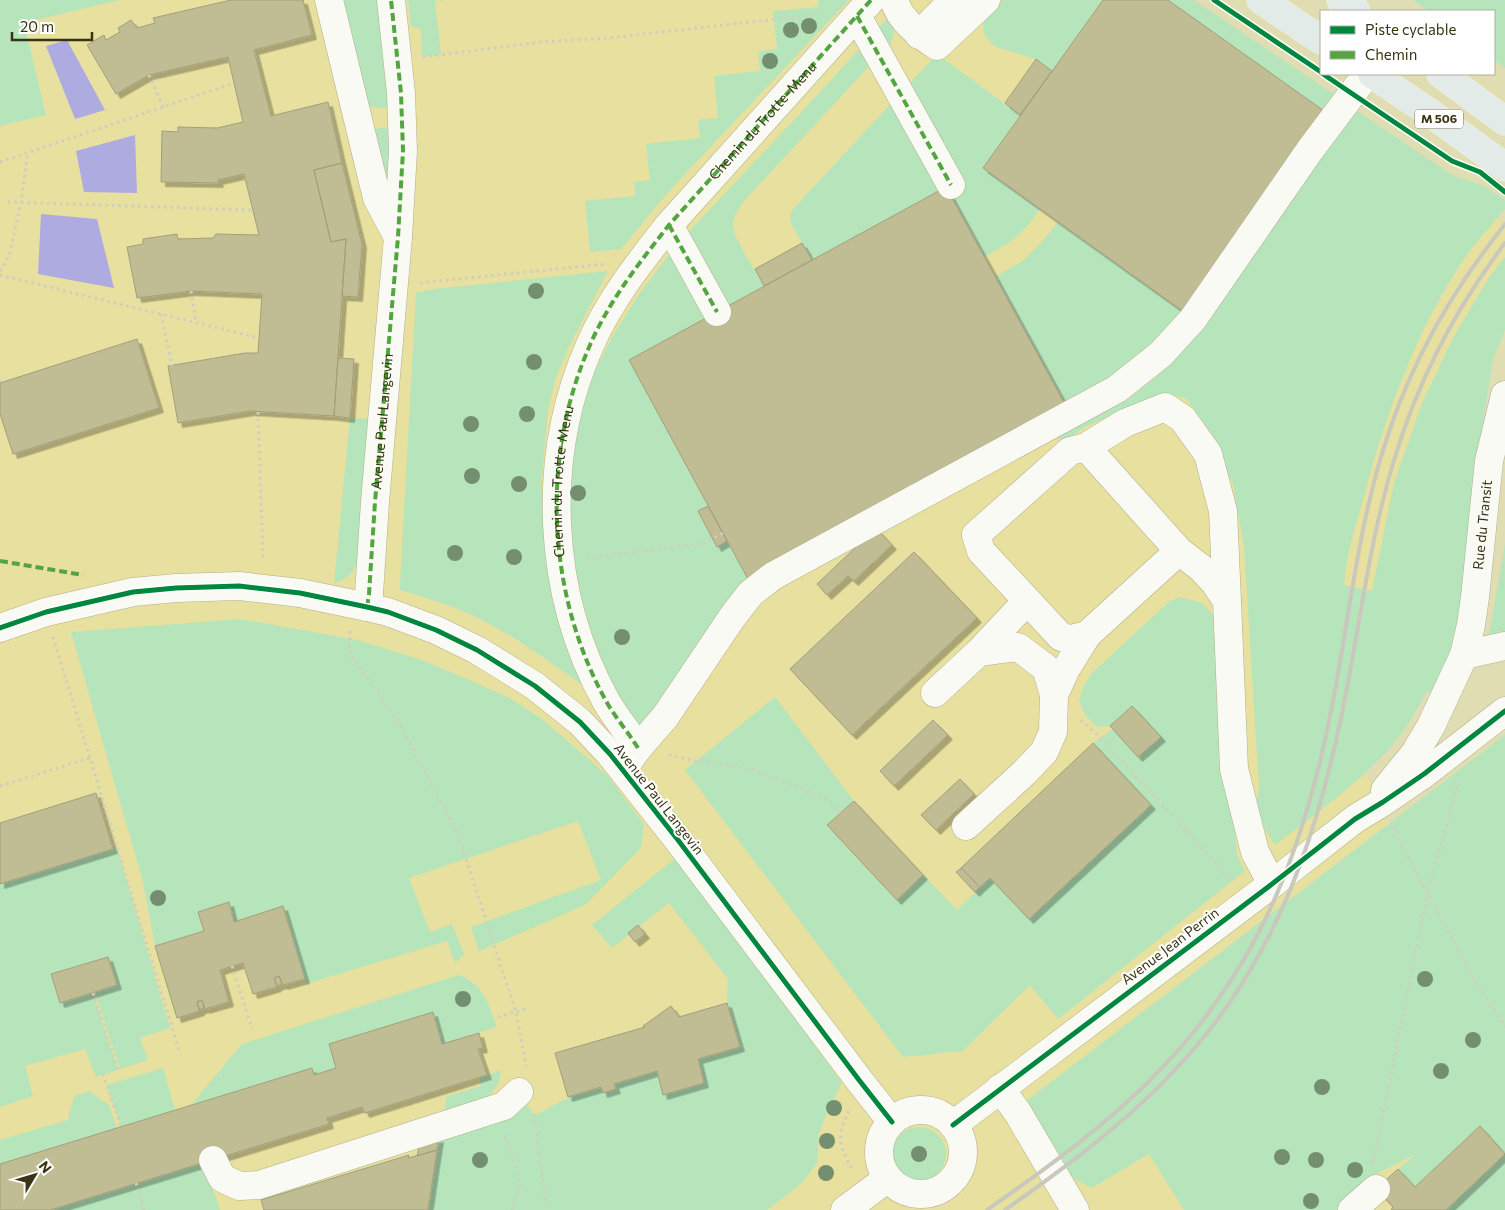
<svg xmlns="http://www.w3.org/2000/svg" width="1505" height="1210" font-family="Commissioner,sans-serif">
<defs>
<filter id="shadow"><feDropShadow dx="4.5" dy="4.5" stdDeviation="0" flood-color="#0004"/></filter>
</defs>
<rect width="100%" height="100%" fill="#e1ddb3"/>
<path fill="#e8e09e" d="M0 0H1174L1505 223V330L1347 733 1505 1072V1210H0Z"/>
<path fill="#b6e5bb" d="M0 0H119L24 23 46 115 0 126Z
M329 0H378L388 108 355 106Z
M408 0H447L435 1 441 54 422 57 421 29 411 27Z
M818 0H849L670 190 621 249 590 252 585 201 635 196 634 182 650 180 646 144 700 138 698 120 718 118 714 76 760 71 758 51 777 49 773 11 818 7Z
M1003 0H1103L1052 71 1036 59 996 47 989 41 984 33 983 25 985 19Z
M1168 0H1194L1338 97 1327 113Z
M1413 0H1505V68L1494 60V11H1428Z
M891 14 894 33 891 43 743 202C739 208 734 216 733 223 731 235 757 273 764 286L629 360 708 506 698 511 717 547 727 541 748 579 639 732 596 656 576 592 567 501 576 436 586 389 612 337 638 296 664 261 695 225 822 90Z
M937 54 1020 115 983 168 1040 209C1022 235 1012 242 984 257L946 188 812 260 791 224 790 215 793 209Z
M1350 106 1452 175 1484 186 1505 200V209C1491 226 1475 243 1462 262 1415 333 1386 414 1364 496 1356 525 1346 555 1344 585L1372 591 1394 483 1422 403 1453 338 1488 279 1505 257V330L1493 360 1476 466 1463 614 1454 658 1438 691 1427 692C1415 712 1405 732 1389 749 1356 786 1314 815 1275 845L1264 828 1256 808 1259 787 1244 546 1233 485 1213 436 1186 398 1165 394 1136 404 1085 427 1065 441 1056 437 1082 420 1131 397 1169 366Z
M390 127V205L370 129Z
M1058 222 1184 312 1155 346 1113 380 1066 406 995 277 1024 260 1042 242Z
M608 271 569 347 555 380 548 410 542 476V491L546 541 590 690C552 664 514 635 472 615 449 605 425 597 400 590V583L416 293 434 289Z
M350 418 372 419 357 563C353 574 345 580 334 583Z
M1505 543V637L1488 641Z
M1179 597 1202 603 1214 616 1219 640 1237 855 1245 871 1058 1019 1030 985 963 1051 903 1057 685 770 775 697 854 801 827 826 896 900 923 875 957 910 990 878 1029 919 1151 805 1093 743 1113 729 1132 706 1110 726 1097 727 1085 715 1079 700 1084 685 1093 672 1170 601Z
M241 619 357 640 425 661 510 698 542 719 607 775 644 824 641 848 585 905 479 951 471 927 601 880 578 821 409 878 430 932 452 924 464 954 455 963 447 941 306 984 283 907 234 922 228 902 198 912 204 931 155 946 143 882 71 632Z
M1505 735V1153L1480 1126 1415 1187 1398 1169 1416 1154 1370 1177 1336 1210H1184L1149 1154 1092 1188 1074 1179 1026 1101Z
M117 848 170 1028 140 1038 148 1060 120 1069 95 992 117 985 108 957 51 974 60 1003 93 993 118 1070 96 1077 85 1049 25 1066 33 1096 0 1107V884Z
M677 857 842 1083 826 1115 819 1134 817 1163 802 1183 767 1210H428L439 1138 519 1092 535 1116C561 1101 585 1086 616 1089L614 1084 657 1071 664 1095 704 1083 698 1059 740 1047 727 1003 728 979 669 903 612 948 592 925Z
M459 975C484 984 488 1004 497 1027L442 1044 432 1012 329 1044 336 1068 314 1075 312 1068 191 1105 242 1044Z
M163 1068 175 1110 121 1127 107 1085Z
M501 1070C501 1099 466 1108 443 1118L447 1096 481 1086 479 1078Z
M89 1091 109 1105 117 1128 0 1164V1140L68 1120 74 1096Z
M892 1154a27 27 0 1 1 54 0a27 27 0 1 1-54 0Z
M1505 1154V1210H1446Z
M204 1163 220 1210H50Z"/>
<path fill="#adabe0" d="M67 40 105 110 75 119 46 46Z
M135 135 137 193 84 192 76 151Z
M41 214 97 219 114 288 38 274Z"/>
<path fill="#c0bc93" stroke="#a29f7d" filter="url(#shadow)" d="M231 0H303L312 35 254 50 271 116 328 102 342 163 314 170 331 242 346 239 334 416 250 411 178 423 168 366 245 353H258L262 294 191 291 137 298 127 247 143 244V239L177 234 178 239 213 238 216 234 259 235 244 174 218 180 219 183 161 182 162 131 178 132V127L217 128 243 122 228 57 149 75 116 94 87 45 104 35 106 40 120 32 118 28 131 20 137 28 155 23 153 18Z
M1103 0H1168L1327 113 1184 312 983 168Z
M1036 59 1052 71 1020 115 1005 103Z
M342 163 362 244 358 297 342 296 346 239 331 242 314 170Z
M946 187 1066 406 748 579 629 360Z
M802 243 812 260 764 286 755 269Z
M137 339 159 408 13 454 0 414V383Z
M338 358 354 359 350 418 334 416Z
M708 506 727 541 717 547 698 511Z
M876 528 892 545 854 581 848 576 827 595 817 584Z
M914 552 977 618 852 735 790 669Z
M1132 706 1161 737 1138 757 1110 726Z
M933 720 948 735 894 786 880 771Z
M1093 743 1151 805 1029 919 990 878 980 887 961 868Z
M960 779 974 794 936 830 921 815Z
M96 793 113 849 0 884V823Z
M854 801 923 875 897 900 827 825Z
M961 868 980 887 975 892 956 872Z
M229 902 234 922 283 906 305 979 283 985 279 976 274 978 277 987 253 994 243 963 220 970 229 1002 205 1009 202 1000 197 1002 200 1011 177 1018 155 946 204 931 198 912Z
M638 925 645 934 635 942 628 933Z
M108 957 117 985 60 1003 51 974Z
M279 976 282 984 277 986 274 978Z
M202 1000 204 1008 199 1010 197 1002Z
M727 1003 740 1047 698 1059 704 1083 663 1095 657 1071 614 1084 616 1089 603 1093 601 1087 568 1097 555 1053 645 1027 643 1026 671 1006 679 1017Z
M433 1012 442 1044 479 1033 483 1048 478 1049 487 1075 365 1113 362 1107 327 1118 329 1124 50 1210H0V1164L312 1068 314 1075 336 1068 329 1044Z
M1480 1126 1505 1154 1446 1210H1391L1393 1207 1376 1189 1398 1169 1415 1187Z
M439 1138 437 1150 417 1156 420 1143Z
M437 1150 428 1210H264L261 1200 409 1155 408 1158Z"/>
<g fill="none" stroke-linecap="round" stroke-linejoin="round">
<defs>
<g id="minor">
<path d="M329 0 377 198 398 237"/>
<path d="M894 0C900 21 919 34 937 46L986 0"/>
<path d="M857 16 951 185"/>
<path d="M919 35 953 0"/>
<path d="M669 225 717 312"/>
<path d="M1086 447 1125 423 1165 407 1183 419 1208 454 1223 511 1227 601"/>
<path d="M1179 551 1087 635 1071 639 1061 637 981 551 976 535 1070 451 1086 447 1179 551 1201 568 1215 583 1227 601 1234 769 1255 852 1272 884"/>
<path d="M367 607 369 594 375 502 398 237 403 151 401 93 391 0"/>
<path d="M0 628 46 612 133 592 176 588 239 586 300 593 367 607 388 612 436 630 477 650 535 686 580 722 610 754 678 840 859 1080 892 1122"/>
<path d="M979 652 1027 601"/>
<path d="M1464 655 1505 646"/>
<path d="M935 693 979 652 1018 647 1046 668 1054 695"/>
<path d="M638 748C628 732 615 717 606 701 547 594 540 458 590 345 609 301 639 263 669 225L871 0"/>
<path d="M623 769 638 748 665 717 733 616 751 593 773 576 1117 389 1161 354 1193 319 1310 150 1367 74"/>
<path id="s1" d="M1385 790 1415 753 1431 726 1464 655 1471 625 1475 597 1489 461 1505 395"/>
<path d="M966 826 1024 773 1044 752 1053 732 1054 695 1066 669 1087 635"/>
<path d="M1000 1088 1018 1113 1075 1210"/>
<circle cx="921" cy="1152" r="42"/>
<path d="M953 1125 1272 884 1355 819 1383 802 1424 774 1505 711"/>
<path d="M213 1160 222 1178 239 1186 259 1185 504 1106 519 1092"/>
<path d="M845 1210 888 1178"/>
<path d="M1352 1210 1376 1189"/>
</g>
<path id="major" d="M1261 0 1321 40
M1341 0 1356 11
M1372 74 1433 115 1505 167
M1441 74 1505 121"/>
</defs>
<use href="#minor" stroke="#b1ae8c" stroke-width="29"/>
<use href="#major" stroke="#f2f0dd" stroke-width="29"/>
<path stroke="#cfcec1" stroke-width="3" stroke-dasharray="2.5 4" stroke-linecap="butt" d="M423 57 542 42 608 38 822 14
M149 75 163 107
M0 162 234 83
M8 202 253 210
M0 271 9 256 21 202 28 152
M0 275 259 338
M420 283 605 264
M191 291 196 322
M161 314 172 366
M0 380 1 382
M258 412 263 561
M587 558 704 543 723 533
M350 631 349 652 399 723 458 834 516 1012 526 1066
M53 637 179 1050
M1081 720 1100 737 1232 881
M669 755 696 761 752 769 826 799 840 813
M0 786 90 758
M1394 827 1399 840 1474 980 1505 1027
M232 966 252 1029
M93 993 118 1070
M498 1017 529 1008
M103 1074 121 1127
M849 1111C835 1140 840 1145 853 1172
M534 1114 547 1210
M505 1135 521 1182 512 1210
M1373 1163 1428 892 1458 783
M136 1183 144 1210"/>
<use href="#minor" stroke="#fafaf4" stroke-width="28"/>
<use href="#major" stroke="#e3ebe8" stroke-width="28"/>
<path stroke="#c9c8bc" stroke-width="4" d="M987 1210C1047 1168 1107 1125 1158 1072 1198 1031 1233 982 1259 932 1297 858 1319 777 1334 696 1350 611 1359 523 1386 441 1412 360 1452 291 1505 224
M1005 1210C1063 1169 1122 1126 1171 1074 1206 1038 1237 996 1261 951 1300 880 1323 802 1340 723 1359 634 1368 544 1395 457 1419 378 1455 309 1505 243"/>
<g stroke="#53a53f" stroke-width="4" stroke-dasharray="8 4" stroke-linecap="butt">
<path d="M857 16 951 185"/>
<path d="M669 225 717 312"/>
<path d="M0 561 83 575"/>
<path id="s2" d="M367 607 369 594 375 502 398 237 403 151 401 93 391 0"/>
<path id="s3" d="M638 748C628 732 615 717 606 701 547 594 540 458 590 345 609 301 639 263 669 225L871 0"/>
</g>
<defs>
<path id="cycleway" d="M1214 0 1321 72
M1323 74 1452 161 1480 172 1505 192
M0 628 46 612 133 592 176 588 239 586 300 593 367 607 388 612 436 630 477 650 535 686 580 722 610 754 678 840 859 1080 892 1122
M953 1125 1272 884 1355 819 1383 802 1424 774 1505 711"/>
</defs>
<use href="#cycleway" stroke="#fff" stroke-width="8"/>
<use href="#cycleway" stroke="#00873e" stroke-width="5"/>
</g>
<g fill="#748e70">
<circle cx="809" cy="26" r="8"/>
<circle cx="791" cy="30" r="8"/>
<circle cx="770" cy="61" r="8"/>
<circle cx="536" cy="291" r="8"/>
<circle cx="534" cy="362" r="8"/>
<circle cx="527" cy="414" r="8"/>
<circle cx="471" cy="424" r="8"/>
<circle cx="472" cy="476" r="8"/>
<circle cx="519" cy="484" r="8"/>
<circle cx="578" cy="493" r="8"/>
<circle cx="455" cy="553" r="8"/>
<circle cx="514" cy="557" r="8"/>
<circle cx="622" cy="637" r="8"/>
<circle cx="158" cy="898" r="8"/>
<circle cx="1425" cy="979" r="8"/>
<circle cx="463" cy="999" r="8"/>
<circle cx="1473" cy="1040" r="8"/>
<circle cx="1441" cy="1071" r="8"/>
<circle cx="1322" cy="1087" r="8"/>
<circle cx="834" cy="1108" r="8"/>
<circle cx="827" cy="1141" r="8"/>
<circle cx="919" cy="1154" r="8"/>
<circle cx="1282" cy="1157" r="8"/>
<circle cx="480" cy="1160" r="8"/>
<circle cx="1316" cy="1160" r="8"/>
<circle cx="1355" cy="1170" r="8"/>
<circle cx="826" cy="1173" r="8"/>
<circle cx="1311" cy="1201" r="8"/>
</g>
<g text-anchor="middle" stroke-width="4" stroke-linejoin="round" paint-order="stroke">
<rect fill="#fff" stroke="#74715a" stroke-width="1" x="1415" y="109.5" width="48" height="19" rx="4"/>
<g font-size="12" font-weight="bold" fill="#383414">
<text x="1439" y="123">M 506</text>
</g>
<g font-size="14" fill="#383414" stroke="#fff">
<text dy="5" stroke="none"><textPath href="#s3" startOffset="710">Chemin du Trotte-Menu</textPath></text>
<text dy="5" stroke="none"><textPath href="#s2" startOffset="186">Avenue Paul Langevin</textPath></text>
<text dy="5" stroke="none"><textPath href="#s3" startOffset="285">Chemin du Trotte-Menu</textPath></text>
<text dy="5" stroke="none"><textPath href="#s1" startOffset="289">Rue du Transit</textPath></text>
<text transform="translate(659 799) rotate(52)" y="5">Avenue Paul Langevin</text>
<text transform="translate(1170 946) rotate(-37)" y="5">Avenue Jean Perrin</text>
</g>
</g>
<rect x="1320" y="10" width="175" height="65" fill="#ffffff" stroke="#afaea1"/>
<rect x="1330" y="26" width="25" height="8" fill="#00873e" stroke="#afaea1"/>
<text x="1365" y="35" font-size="15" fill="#383414">Piste cyclable</text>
<rect x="1330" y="51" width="25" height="8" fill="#53a53f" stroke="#afaea1"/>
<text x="1365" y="60" font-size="15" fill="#383414">Chemin</text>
<g transform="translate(35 1175) rotate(52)" stroke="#ffffff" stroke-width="4" paint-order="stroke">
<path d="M0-4L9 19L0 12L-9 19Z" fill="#383414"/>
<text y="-8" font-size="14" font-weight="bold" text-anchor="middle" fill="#383414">N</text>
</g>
<path d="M12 32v8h80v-8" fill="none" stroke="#383414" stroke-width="2.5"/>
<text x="20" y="32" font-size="15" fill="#383414" stroke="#ffffff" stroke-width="4" paint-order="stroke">20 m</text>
</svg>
